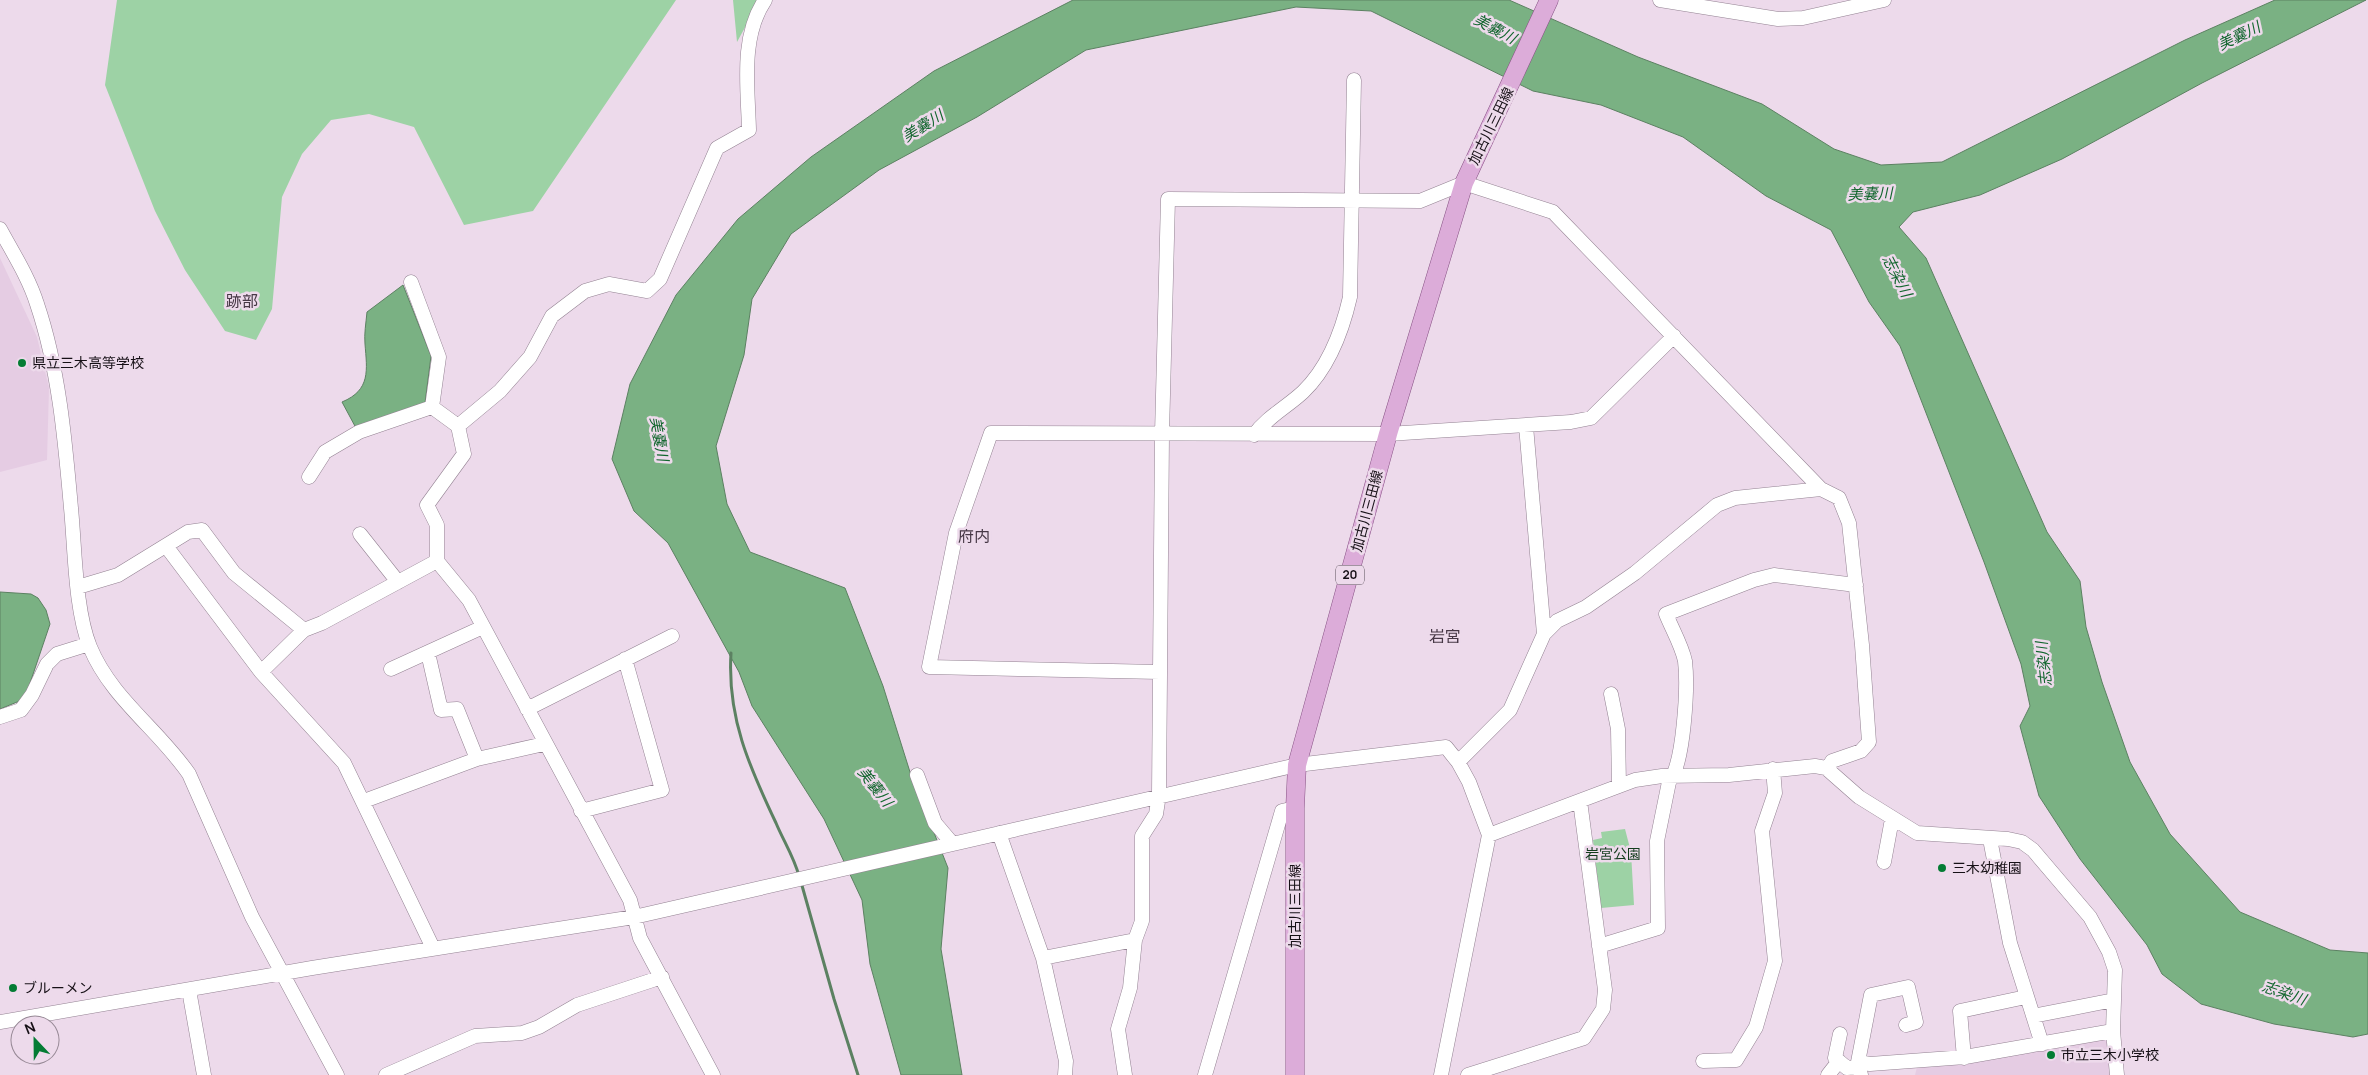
<svg xmlns="http://www.w3.org/2000/svg" width="2368" height="1075" font-family="Manrope,'Noto Sans JP',sans-serif">
<rect width="100%" height="100%" fill="#eddaeb"/>
<path fill="#e5cce3" d="M0 258 37 337 49 388 47 460 0 472Z
M2102 1037 2108 1043 2112 1075H1915L1917 1067Z"/>
<path fill="#9dd2a5" d="M117 0H676L533 211 464 225 414 127 369 114 331 120 302 154 282 197 272 309 256 340 225 331 185 270 155 211 105 85Z
M733 0H760L737 42Z
M1625 829 1631 852 1634 905 1601 908 1593 840 1602 838 1601 832Z"/>
<path fill="#7ab183" stroke="#5c8162" d="M1073 0H1509L1638 57 1762 104 1834 149 1881 165 1942 162 2185 40 2275 0H2366L2202 83 2062 159 1980 195 1913 212 1899 227 1926 258 2047 532 2080 581 2086 627 2102 682 2130 762 2170 834 2240 912 2330 950 2368 953V1034L2353 1037 2274 1024 2201 1004 2162 974 2147 945 2080 859 2039 796 2020 726 2030 706 2021 664 1984 562 1900 346 1869 302 1831 230 1766 196 1683 137 1601 105 1533 91 1371 11 1296 7 1086 50 977 117 879 170 791 234 752 299 744 355 716 446 727 504 750 552 845 588 883 686 910 772 948 868 941 949 962 1075H901L870 964 862 900 824 819 752 706 739 672 668 543 634 511 612 459 630 384 676 295 738 219 811 157 934 71Z
M403 285 431 356 425 403 356 428 342 402C371 390 367 370 365 344 364 334 366 323 367 312Z
M0 592 31 594 38 598 46 610 50 624 27 692 22 700 0 709Z"/>
<g fill="none" stroke-linecap="round" stroke-linejoin="round">
<path stroke="#5c8162" stroke-width="3" d="M731 653C727 717 749 766 776 823 783 840 794 857 799 876
M801 882 834 999 858 1075"/>
<defs>
<path id="minor" d="M1660 0 1778 19 1803 18 1884 0
M0 229C13 253 29 278 37 304 59 369 65 440 71 508 75 549 75 610 90 647 111 698 158 729 189 774L252 917 337 1075
M432 407 458 426 464 454 427 505 437 525V561L469 600 630 900 640 938 713 1075
M458 426 500 391 530 357 552 316 585 291 609 284 647 291 660 279 717 148 749 130C748 88 740 37 765 0
M1526 426 1544 634
M1254 435C1267 417 1287 407 1303 392 1329 367 1342 332 1350 297L1354 80
M309 477 325 452 359 432 432 407 439 357 411 282
M360 534 398 582
M166 546 261 672 344 763 433 948
M78 587 118 575 188 532 202 530 234 573 304 630
M428 653 441 710 457 709 477 759
M391 669 483 627
M261 672 304 630 322 623 437 561
M1160 672 929 667 956 533 991 433 1388 434 1571 422 1591 418 1674 336
M1611 694 1618 729 1619 786
M527 709 672 636
M0 717 21 710 32 695 47 664 57 654 89 644
M1458 762 1510 710 1544 634 1557 621 1586 607 1635 573 1717 505 1735 498 1821 489
M917 775 935 823 952 843
M364 801 477 759 544 744
M581 811 662 790 625 659
M999 833 1043 958 1066 1061 1065 1075
M1489 835 1635 780 1662 776 1729 775 1815 766 1826 768 1859 797 1917 833 2008 839 2022 842 2033 850 2090 917 2109 952 2115 970 2113 1031 2117 1075
M1990 839 2010 943 2042 1044
M1884 862 1892 819
M1599 946 1658 928 1657 841 1669 782C1684 764 1688 686 1685 661 1682 646 1672 629 1666 614L1754 580 1774 575 1856 585
M1043 958 1135 940
M189 990 204 1075
M2033 1016 2114 1000
M0 1022 312 968 634 917 1297 765 1446 747 1458 762 1469 782 1489 835 1441 1075
M1840 1034 1835 1058 1847 1068 1859 1067
M1964 1058 1960 1011 2026 997
M1703 1061 1736 1060 1756 1027 1775 961 1762 831 1775 793 1773 769
M1858 1062 1870 1064 1965 1057 2113 1031
M386 1075 475 1036 522 1033 539 1027 577 1005 662 977
M1125 1075 1118 1029 1130 988 1135 940 1142 921V836L1156 814 1159 795 1162 434 1168 199 1420 201 1464 183 1553 212 1821 489 1839 498 1849 523 1862 645 1869 742 1861 751 1832 761 1828 769
M1205 1075 1282 811 1295 808
M1468 1075 1584 1038 1603 1009 1605 990 1580 801
M1828 1075 1839 1061
M1861 1075 1858 1062 1871 995 1908 987 1916 1022 1906 1025"/>
<path id="major" d="M1295 1075V808L1297 765 1388 434 1464 183 1549 0"/>
</defs>
<use href="#minor" stroke="#938292" stroke-width="15"/>
<use href="#major" stroke="#875284" stroke-width="19"/>
<use href="#minor" stroke="#fff" stroke-width="14"/>
<use href="#major" stroke="#dcacd9" stroke-width="18"/>
</g>
<g fill="#047c34" stroke="#eddaeb" stroke-width="2">
<circle cx="22" cy="363" r="5"/>
<circle cx="1942" cy="868" r="5"/>
<circle cx="13" cy="988" r="5"/>
<circle cx="2051" cy="1055" r="5"/>
</g>
<g text-anchor="middle" stroke-width="5" stroke-linejoin="round" paint-order="stroke">
<rect fill="#eddaeb" stroke="#564d56" stroke-width="1" x="1336" y="565.5" width="28" height="19" rx="4"/>
<g font-size="12" font-weight="bold" fill="#161016">
<text x="1350" y="579">20</text>
</g>
<g font-size="14" fill="#161016" stroke="#eddaeb">
<text transform="translate(1491 126) rotate(-64)" y="5">加古川三田線</text>
<text transform="translate(1367 511) rotate(-75)" y="5">加古川三田線</text>
<text transform="translate(1295 906) rotate(-90)" y="5">加古川三田線</text>
</g>
<g font-size="14" fill="#161016" stroke="#eddaeb" text-anchor="start">
<text x="32" y="368">県立三木高等学校</text>
<text x="1952" y="873">三木幼稚園</text>
<text x="23" y="993">ブルーメン</text>
<text x="2061" y="1060">市立三木小学校</text>
</g>
<g font-size="14" fill="#133c1d" stroke="#eddaeb">
<text x="1613" y="859">岩宮公園</text>
</g>
<g font-size="15" font-style="italic" fill="#11662d" stroke="#eddaeb">
<text transform="translate(1495 29) rotate(28)" y="5">美嚢川</text>
<text transform="translate(2239 36) rotate(-26)" y="5">美嚢川</text>
<text transform="translate(923 126) rotate(-32)" y="5">美嚢川</text>
<text transform="translate(1870 194) rotate(-2)" y="5">美嚢川</text>
<text transform="translate(1897 276) rotate(63)" y="5">志染川</text>
<text transform="translate(659 439) rotate(80)" y="5">美嚢川</text>
<text transform="translate(2044 664) rotate(-96)" y="5">志染川</text>
<text transform="translate(875 787) rotate(52)" y="5">美嚢川</text>
<text transform="translate(2284 993) rotate(19)" y="5">志染川</text>
</g>
<g font-size="16" fill="#473846" stroke="#eddaeb">
<text x="242" y="307">跡部</text>
<text x="974" y="542">府内</text>
<text x="1445" y="642">岩宮</text>
</g>
</g>
<g transform="translate(35 1040) rotate(338)"><circle r="24" fill="#eddaeb" stroke="#978996"/>
<path d="M0-4L9 19L0 12L-9 19Z" fill="#047c34"/>
<text y="-8" font-size="14" font-weight="bold" text-anchor="middle" fill="#161016">N</text>
</g>
</svg>
